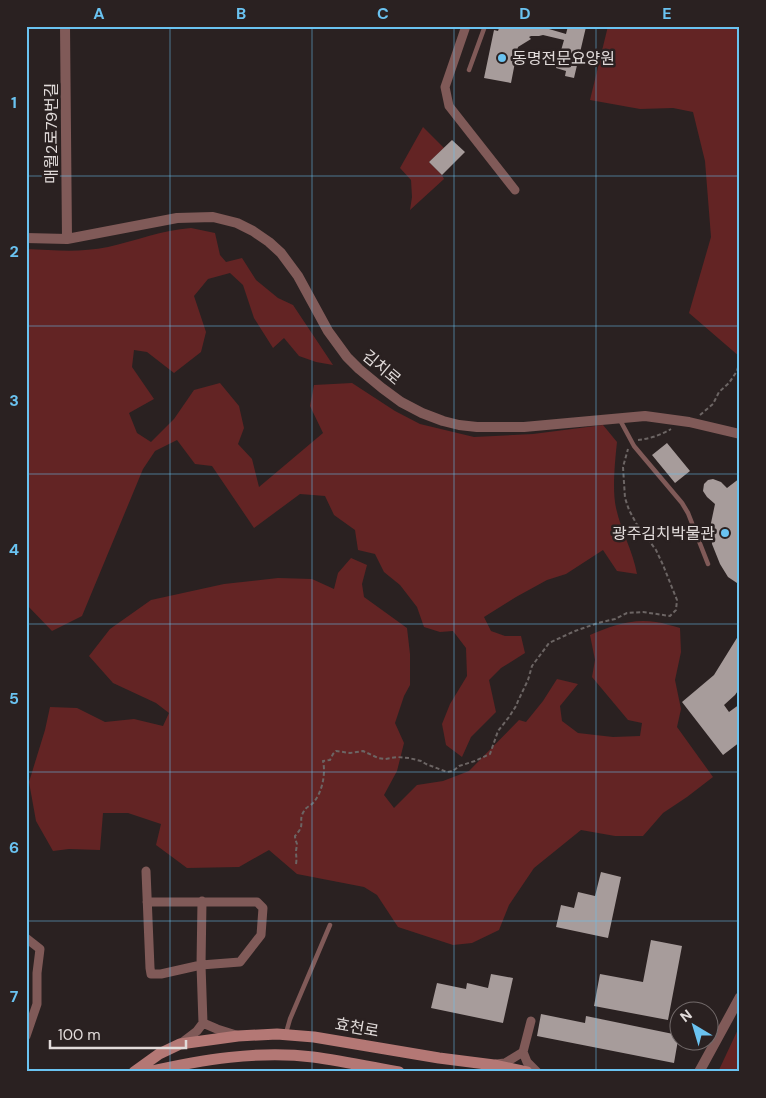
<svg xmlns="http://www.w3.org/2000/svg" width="766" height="1098" font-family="'DM Sans','Noto Sans KR',sans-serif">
<rect width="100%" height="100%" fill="#2a2121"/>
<path fill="#632424" d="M608 26H740V357L689 313 711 237 705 161 693 112 673 108 640 109 590 100Z
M423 127 444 148 429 162 442 175 444 179 410 210 412 197 411 180 400 168Z
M191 228 215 233 220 255 226 262 242 258 256 280 278 298 293 305 333 365 316 362 299 356 284 338 273 348 254 318 243 285 230 273 208 279 194 296 206 332 201 352 174 373 147 352 134 350 132 367 154 399 129 413 137 433 151 442 174 419 194 390 220 383 239 406 244 428 238 444 252 459 259 487 323 433 310 406 314 385 352 383 395 411 420 424 474 437 533 434 603 425 617 442C615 461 612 490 616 508 621 531 633 551 637 574L617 571 603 550 566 574 547 580 516 597 484 617 491 631 505 636H521L525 653 501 668 489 680 496 712 471 737 462 757 446 745 442 724 450 704 467 676 466 648 453 631 440 632 424 627 417 607 400 585 384 572 375 554 358 550 355 530 334 515 325 496 300 494 254 528 212 466 195 464 177 440 155 451 143 469 82 616 52 631 26 604V249C54 250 79 253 108 247 135 241 162 230 191 228Z
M351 558 367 565 362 584 364 597 407 628 410 654V685L404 696 395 723 404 743 397 771 384 795 394 808 417 785 443 781 469 771 519 720 526 722 543 701 557 679 578 684 560 706 562 721 578 733 613 737 640 736 642 723 628 720 592 677 595 660 590 635C611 626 632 618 656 622 664 623 672 626 680 628L681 652 675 680 681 709 677 727 713 777 687 797 663 813 643 836H615L581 830 534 868 509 905 499 930 472 943 453 945 398 927 377 895 364 887 297 874 269 850 239 867 187 868 156 845 161 824 128 813H103L100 850 69 849 53 851 36 821 29 782 45 730 50 707 77 708 105 722 134 719 163 726 169 713 156 703 113 683 89 656 110 629 151 600 224 584 278 578 312 579 334 589 338 573Z
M740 1025V1072H718Z"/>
<path fill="#a79c9b" d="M501 26H551L549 29 566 34 568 26 586 27 574 78 565 76 566 71 556 68 564 40 543 35 539 36H531L529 37 531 39 518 47 511 83 484 78 494 30 498 31 499 28Z
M452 140 465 152 442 175 429 162Z
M667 443 690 471 675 483 652 455Z
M740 478V585L728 577 720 564 712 544 711 523 715 504 707 497 703 491 704 484 708 480 713 479 721 482 727 488Z
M740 633V688L735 695 724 705 729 712 740 704V742L723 755 682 702 714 675Z
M601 872 621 877 608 938 556 927 561 905 574 908 578 892 595 896Z
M651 940 682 946 668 1020 594 1006 600 974 643 982Z
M491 974 513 978 503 1023 431 1008 437 983 466 989 467 983 488 988Z
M541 1014 585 1023 586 1016 678 1035V1040L674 1063 537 1036Z"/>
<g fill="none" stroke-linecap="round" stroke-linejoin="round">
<path stroke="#6c6564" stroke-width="2" stroke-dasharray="4 2.5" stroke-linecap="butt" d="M700 415 713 404 719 392 729 383 737 371 740 360
M638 440C649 439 661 435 671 429
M296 864C297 859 296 856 296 852 296 849 297 846 297 844 296 841 295 839 295 836 307 823 297 822 304 811 306 807 310 806 313 803 322 793 326 774 323 761L330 760 333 754 336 751 350 753 363 751 378 758 385 759 397 757 409 758 421 761 426 764 447 772 453 771 459 766 475 761 490 754 498 731 509 717 516 706 518 701 528 680 532 666 549 643 575 631 598 623 615 619 627 613 643 612 670 616 676 610 677 600 663 565 656 550 636 523 629 510 625 498 623 467 628 449"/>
<path stroke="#805a58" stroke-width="4.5" d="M469 70 485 26
M620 420 634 446 682 503 688 513 708 564
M286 1033 290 1019 330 925"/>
<path stroke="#805a58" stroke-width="9" d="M466 26 445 87 449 106 515 190
M146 871 150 968 151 974H161L201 965 240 962 261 935 263 908 257 902H147
M26 938 40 949 37 973V1004L26 1036
M531 1021 523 1052 527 1062 537 1072
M203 1023 217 1029 236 1035
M180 1044 197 1031 203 1023 201 965 202 901
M496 1064 505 1063 523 1052"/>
<path stroke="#805a58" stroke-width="10" d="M65 26 67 239
M26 238 67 239 177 218 213 217 237 223 253 231 269 242 281 253 298 276 328 331 347 357 359 369 382 388 401 402 422 413 443 421 459 425 477 427H524L645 416 689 422 740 434
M699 1072 740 997"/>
<path stroke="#b47875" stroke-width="11" d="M134 1072 159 1054 180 1044 238 1036 277 1034 314 1037 439 1058 494 1065 527 1072
M147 1072C201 1060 258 1050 313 1057 342 1061 371 1067 399 1072"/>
</g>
<path fill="none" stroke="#6ac3f1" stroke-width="1" stroke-opacity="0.55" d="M170 26V1072M312 26V1072M454 26V1072M596 26V1072M26 176H740M26 326H740M26 474H740M26 624H740M26 772H740M26 921H740"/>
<g fill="#6ac3f1" stroke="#2a2121" stroke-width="2">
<circle cx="502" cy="58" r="5"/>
<circle cx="725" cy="533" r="5"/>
</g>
<g text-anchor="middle" stroke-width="5" stroke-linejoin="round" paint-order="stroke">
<g font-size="16" fill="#e1dbda" stroke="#2a2121" text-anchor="start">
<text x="512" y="64">동명전문요양원</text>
<text x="715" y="539" text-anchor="end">광주김치박물관</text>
</g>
<g font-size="16" fill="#e1dbda" stroke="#2a2121">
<text transform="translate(51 133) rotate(-90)" y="6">매월2로79번길</text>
<text transform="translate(382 367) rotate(40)" y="6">김치로</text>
<text transform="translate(357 1027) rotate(10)" y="6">효천로</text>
</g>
</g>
<rect width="766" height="1098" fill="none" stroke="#2a2121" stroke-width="55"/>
<g transform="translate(694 1026) rotate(322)"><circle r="24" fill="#2a2121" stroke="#736b6b"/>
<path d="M0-4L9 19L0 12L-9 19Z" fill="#6ac3f1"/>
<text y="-8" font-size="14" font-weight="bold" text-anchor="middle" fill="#e1dbda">N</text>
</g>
<path d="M50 1040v8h136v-8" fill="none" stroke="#e1dbda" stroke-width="2.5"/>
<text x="58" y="1040" font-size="15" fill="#e1dbda" stroke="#2a2121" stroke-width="4" paint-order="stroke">100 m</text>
<rect x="28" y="28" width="710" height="1042" fill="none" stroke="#6ac3f1" stroke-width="2"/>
<g font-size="16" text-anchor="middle" font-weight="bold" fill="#6ac3f1">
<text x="99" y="19">A</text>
<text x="241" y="19">B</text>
<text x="383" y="19">C</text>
<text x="525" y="19">D</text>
<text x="667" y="19">E</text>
<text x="14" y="108">1</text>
<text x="14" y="257">2</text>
<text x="14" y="406">3</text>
<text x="14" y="555">4</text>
<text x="14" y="704">5</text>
<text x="14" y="853">6</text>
<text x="14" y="1002">7</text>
</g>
</svg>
